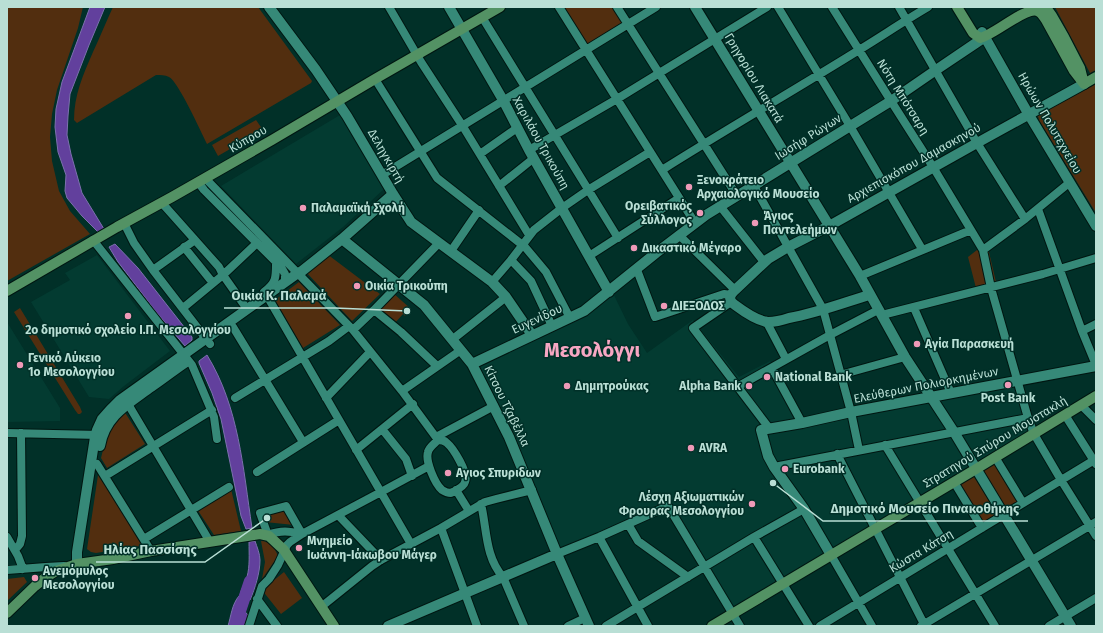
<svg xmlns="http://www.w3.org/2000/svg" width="1103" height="633" font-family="'Fira Sans',sans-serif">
<rect width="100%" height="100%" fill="#013028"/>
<path fill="#033b31" d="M340 115 384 189 343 227 296 264 221 186Z
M97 255 170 351 124 386 109 399 89 397 31 302 70 280 65 273Z
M611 289 628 324 647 353 693 320 739 377 770 361 802 419 1019 377 1037 435 732 616 667 509 556 556 531 493 470 364 583 310Z
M7 322 60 408V421L7 422Z"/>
<path fill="#522e0f" d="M7 7H83L78 28 57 90 52 114 50 137 52 161 59 191 70 211 90 234 7 281Z
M113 7H258L312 81 311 83 207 144C201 132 178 81 169 77 165 75 160 75 156 75L77 123 74 120C74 95 83 75 93 52 100 37 106 22 113 7Z
M562 7H614L623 22 586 46Z
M1055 7H1096V70L1090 73Z
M1096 84V213L1039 120 1038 116 1040 114Z
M256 120 263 130 218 156 212 145Z
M988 248 996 282 976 288 968 257 977 250Z
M327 254 380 294 352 321 306 272Z
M299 282 340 325 303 348 275 300Z
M393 293 411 309 405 316 403 314 394 324 377 309Z
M20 308 80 407 82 412 80 414H78L75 410 14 312Z
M124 411 145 444 107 468 101 458 106 438 110 427Z
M993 461 1019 503 1005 511 980 469Z
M972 474 998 515 983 524 957 483Z
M98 475 100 476 142 544 140 546 96 553 91 552 87 549Z
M231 489 241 531 214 535 197 509Z
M286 511 294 525 265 522 263 515Z
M261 541C269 541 275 548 278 556L262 579 265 562Z
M284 572 302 598 281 614 262 590Z
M24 577 27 582 7 601V579Z"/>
<path fill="#62409d" stroke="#7c70ae" d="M90 7H105L89 45 70 94 68 116 67 135 71 154 82 193 104 229 98 232 82 216 67 198 65 191 66 175 58 152 55 127 56 109 62 82Z
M115 244 138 268 192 337V340L185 346 157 313 118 262 109 247Z
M207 355C239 407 243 468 252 528L246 529 241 516 221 419 212 393 199 363V361Z
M255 541C257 547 260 554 260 560 260 573 255 588 250 600L248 599 244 603 247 605 245 608 240 605 245 598 240 595C241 589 245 584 247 577 250 566 249 554 249 542Z
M239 596 241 599 238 604 248 615 246 626H228C231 616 232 604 239 596Z"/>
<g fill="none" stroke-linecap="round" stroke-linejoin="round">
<path stroke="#62409d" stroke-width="12" d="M235 626 250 581"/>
<defs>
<path id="minor" d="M389 7 421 62 462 125 529 235
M559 7 695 223
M617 7 737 196
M778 7 850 126 922 249
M832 7 891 101 933 167 971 230 983 250 991 288 1028 418 1034 434 1061 480 1096 536
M899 7 977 143 1025 219
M482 17 618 238
M375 79 437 178 525 247 546 272 570 318
M529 150 617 99 767 7
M480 154 517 128
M662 170C727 129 793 91 859 50 882 36 904 21 928 7
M382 175 656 7
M205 178 353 330 402 391 438 440
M198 182 204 190 281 267 285 274V282
M499 186 534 158
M754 186 823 309 851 412 859 450
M162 203 219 267 223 275 183 308
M720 206 764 262
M1038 209 1082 331 1096 365
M124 223 134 243 153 270 210 344
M679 235 735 290
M93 240 192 365 214 417 217 439
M184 247 213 283
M983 250 1025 219 1069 183
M451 251 479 210
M589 256 679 198
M511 260 531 281 552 326
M153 270 195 240
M637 270 655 317 724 294 731 295
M860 276 971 230
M492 282 511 260 534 230 562 208 588 190 650 152
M264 292C276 283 276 278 276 264
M270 301 411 544
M731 302 693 328 769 428
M914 308 951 393
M247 309 223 275 257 243
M374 310 401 332 437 366
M882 315 1043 274 1096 258
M766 321 786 359
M233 327 303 442
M353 330 374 310 439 243
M1082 331 1096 324
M453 339 506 297
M772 368 802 423
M840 375 905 357
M737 387 830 335 878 310
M402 391 461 350
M235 398 329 341 349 326
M326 398 370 352
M128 404 210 542
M1081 405 1096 420
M1065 415 1096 464
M382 429 406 459 412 476
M7 433 100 435
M436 437 494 406
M438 440C442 440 444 440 447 443 453 448 469 473 465 482 464 487 455 491 451 493 447 493 445 492 442 490 435 484 425 461 428 452 429 447 434 444 438 440Z
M885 445 995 626
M356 450 413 404
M837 454 925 626
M995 457 1023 503
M97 464 151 551
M774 467 1028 418
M257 472 339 420
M105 476 212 410
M954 482 982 528
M456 490 469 511
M481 504C487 529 485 557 503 577L524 626
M286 506 302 534C289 531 281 530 268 535L260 513Z
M338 515 381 560
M628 524 638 541 688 577
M441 528 477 626
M7 537 18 556 23 569
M599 537 648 626
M754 537 809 626
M144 539 229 487
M15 550 20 544 22 536 21 433
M557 554 599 537 668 506 740 626
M831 555 872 626
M7 570 46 567 64 566
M257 599 277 626
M321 607 372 566 381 560 441 528 485 502 496 499 532 490
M249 626 262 586 269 579 278 565 287 545 290 542 302 534 381 492 429 466
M568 626 585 618
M606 626 754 537 804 509
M820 626 1096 459
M921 626 1096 522
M1049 626 1096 598"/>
<path id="tertiary" d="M269 7 316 70 347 116 393 194 411 222 492 282 506 297 532 335
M449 7 503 100 529 150 609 292
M695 7 860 276 905 357 954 432 1071 626
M982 32 1029 115 1096 226
M342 239 424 305 472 364 509 437 557 554 589 626
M869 295C843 303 817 313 789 318 783 320 775 322 768 322 758 321 743 311 735 305 728 300 729 296 735 290L768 259 788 247 829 226 977 143 1084 84
M472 364 584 311 656 253 706 215 891 101 936 70 976 43 985 37
M100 446C105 416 128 404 151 387 163 379 174 370 186 362
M831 555 804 509 774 467 768 456 761 430 802 423 851 412 931 397 1096 366
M77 564V552L95 437 97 430 102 419 110 410 120 400 298 273 302 271 342 239 393 194
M388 626 557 554"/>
<path id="secondary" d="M957 7 973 33 980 38C994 35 1025 7 1037 11 1041 12 1043 16 1046 20L1074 71 1084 84
M1044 7 1047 9 1052 16 1064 37 1080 68 1083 80
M1084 84 1096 77
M7 291 117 227 172 197 272 140 375 79 500 7
M7 613 35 586 45 578 56 571 77 564 113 559 151 551 260 534 269 536 284 550 334 626
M712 626 976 469 1096 396"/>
</defs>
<use href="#minor" stroke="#001611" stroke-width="10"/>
<use href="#tertiary" stroke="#001611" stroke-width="12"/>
<use href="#secondary" stroke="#001611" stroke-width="12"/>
<use href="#minor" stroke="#368978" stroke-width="8"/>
<use href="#tertiary" stroke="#368978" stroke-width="10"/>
<use href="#secondary" stroke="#539264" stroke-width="10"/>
</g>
<g fill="#ef9ab8" stroke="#013028" stroke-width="1.5">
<circle cx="689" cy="187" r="4"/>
<circle cx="303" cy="208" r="4"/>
<circle cx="700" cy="213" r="4"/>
<circle cx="755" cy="223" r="4"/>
<circle cx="634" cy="248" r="4"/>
<circle cx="357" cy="286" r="4"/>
<circle cx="664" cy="306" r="4"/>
<circle cx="128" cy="316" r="4"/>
<circle cx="917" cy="344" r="4"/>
<circle cx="20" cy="365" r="4"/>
<circle cx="767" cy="377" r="4"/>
<circle cx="1008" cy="385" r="4"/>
<circle cx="567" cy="386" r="4"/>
<circle cx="749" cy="386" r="4"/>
<circle cx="691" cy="448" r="4"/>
<circle cx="785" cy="469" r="4"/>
<circle cx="448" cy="473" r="4"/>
<circle cx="752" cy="504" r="4"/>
<circle cx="299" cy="548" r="4"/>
<circle cx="35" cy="578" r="4"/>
</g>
<g text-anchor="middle" stroke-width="3" stroke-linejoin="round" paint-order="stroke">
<g font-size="12" fill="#b9dfd5" stroke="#013028">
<text transform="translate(754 78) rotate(59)" y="4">Γρηγορίου Λιακατά</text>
<text transform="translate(903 97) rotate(58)" y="4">Νότη Μπότσαρη</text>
<text transform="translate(1050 123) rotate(60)" y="4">Ηρώων Πολυτεχνείου</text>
<text transform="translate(808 137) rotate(-32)" y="4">Ιωσήφ Ρώγων</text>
<text transform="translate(248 139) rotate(-30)" y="4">Κύπρου</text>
<text transform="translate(541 143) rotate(61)" y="4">Χαριλάου Τρικούπη</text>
<text transform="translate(386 156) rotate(60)" y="4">Δεληγκιρτή</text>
<text transform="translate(914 163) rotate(-29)" y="4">Αρχιεπισκόπου Δαμασκηνού</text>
<text transform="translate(537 319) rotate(-25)" y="4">Ευγενίδου</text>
<text transform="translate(926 385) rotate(-11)" y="4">Ελεύθερων Πολιορκημένων</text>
<text transform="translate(507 406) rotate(64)" y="4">Κίτσου Τζαβέλλα</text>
<text transform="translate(995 442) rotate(-31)" y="4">Στρατηγού Σπύρου Μουστακλή</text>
<text transform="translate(921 551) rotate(-31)" y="4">Κώστα Κάτση</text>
</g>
<g font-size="12" font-weight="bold" fill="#b9dfd5" stroke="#013028" text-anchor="start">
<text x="697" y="184">Ξενοκράτειο<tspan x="697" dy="14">Αρχαιολογικό Μουσείο</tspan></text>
<text x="692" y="210" text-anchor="end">Ορειβατικός<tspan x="692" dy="14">Σύλλογος</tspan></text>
<text x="311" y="212">Παλαμαϊκή Σχολή</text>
<text x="763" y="220">Άγιος<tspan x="763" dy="14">Παντελεήμων</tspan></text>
<text x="642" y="252">Δικαστικό Μέγαρο</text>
<text x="365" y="290">Οικία Τρικούπη</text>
<text x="672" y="310">ΔΙΕΞΟΔΟΣ</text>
<text x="128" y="334" text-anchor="middle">2ο δημοτικό σχολείο Ι.Π. Μεσολογγίου</text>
<text x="925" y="348">Αγία Παρασκευή</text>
<text x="28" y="362">Γενικό Λύκειο<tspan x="28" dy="14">1ο Μεσολογγίου</tspan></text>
<text x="775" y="381">National Bank</text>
<text x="575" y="390">Δημητρούκας</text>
<text x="741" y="390" text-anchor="end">Alpha Bank</text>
<text x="1008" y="402" text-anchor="middle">Post Bank</text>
<text x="699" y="452">AVRA</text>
<text x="793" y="473">Eurobank</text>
<text x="456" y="477">Αγιος Σπυριδων</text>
<text x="744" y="501" text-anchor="end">Λέσχη Αξιωματικών<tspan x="744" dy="14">Φρουρας Μεσολογγίου</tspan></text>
<text x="307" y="545">Μνημείο<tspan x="307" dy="14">Ιωάννη-Ιάκωβου Μάγερ</tspan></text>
<text x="43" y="575">Ανεμόμυλος<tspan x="43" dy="14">Μεσολογγίου</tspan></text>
</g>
<g font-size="20" font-weight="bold" fill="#f7a7c3" stroke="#013028">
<text x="592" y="357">Μεσολόγγι</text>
</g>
</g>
<path fill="none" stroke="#b9dfd5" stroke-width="1.5" d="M407 311L335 308H224M773 483L823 521H1028M267 518L205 562H96"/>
<g fill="#b9dfd5" stroke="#013028" stroke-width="1.5">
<circle cx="407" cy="311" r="4"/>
<circle cx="773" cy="483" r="4"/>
<circle cx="267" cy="518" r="4"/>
</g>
<g font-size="13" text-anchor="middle" font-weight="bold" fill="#b9dfd5" stroke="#013028" stroke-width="3" stroke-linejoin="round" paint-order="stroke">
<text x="279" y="300">Οικία Κ. Παλαμά</text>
<text x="925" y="513">Δημοτικό Μουσείο Πινακοθήκης</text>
<text x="150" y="554">Ηλίας Πασσίσης</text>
</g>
<rect width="1103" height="633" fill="none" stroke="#b9dfd5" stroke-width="16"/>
</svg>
